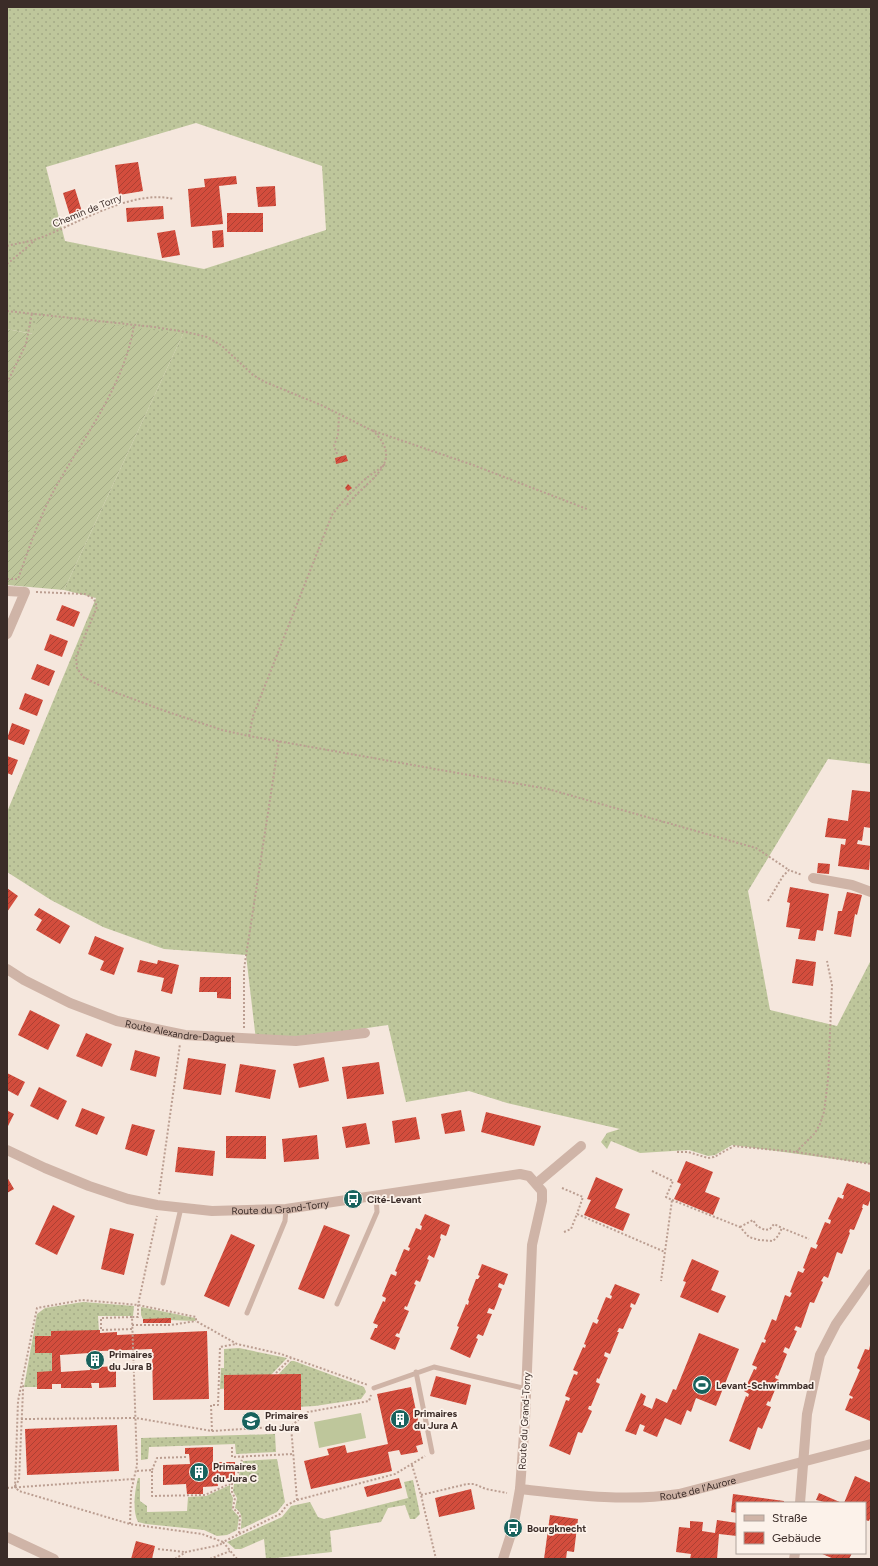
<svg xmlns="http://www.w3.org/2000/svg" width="878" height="1566" font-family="Figtree,sans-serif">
<defs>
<pattern id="grass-dots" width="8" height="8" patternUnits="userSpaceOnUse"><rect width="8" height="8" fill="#bec69b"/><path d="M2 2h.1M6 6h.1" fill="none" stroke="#a4aa86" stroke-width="1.8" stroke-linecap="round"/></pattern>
<pattern id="garden-furrows" width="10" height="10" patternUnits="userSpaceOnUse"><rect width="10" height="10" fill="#bec69b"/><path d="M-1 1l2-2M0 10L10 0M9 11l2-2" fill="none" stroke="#a4aa86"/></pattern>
<pattern id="building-hatch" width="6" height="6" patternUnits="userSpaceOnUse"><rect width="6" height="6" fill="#d34d3d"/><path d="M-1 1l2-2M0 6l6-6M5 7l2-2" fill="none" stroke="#ac4033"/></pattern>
</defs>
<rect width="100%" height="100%" fill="#f5e7dd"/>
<path fill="url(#grass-dots)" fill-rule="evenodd" d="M7 7H871V764L828 759 748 891 770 1010 837 1026 871 960V1164L732 1145 715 1155 708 1156 689 1150 640 1153 611 1141 607 1149 601 1142 607 1133 620 1129 507 1103 469 1091 406 1102 388 1025 277 1041 256 1040 246 955 164 949 103 927 51 900 7 872V812L96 598 64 590 183 334H33L7 329ZM196 123 322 166 326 230 204 269 65 241 46 167Z
M83 1302 134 1306 133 1316H98L99 1332 54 1334 55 1380 39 1387H24L37 1314 45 1308Z
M141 1307 195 1318V1321L143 1319 141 1315Z
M239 1348 287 1358 270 1376 276 1377 291 1361H294L364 1387 366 1392 361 1399 315 1406 297 1407 230 1388 220 1389 221 1368H224V1349Z
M275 1434 276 1452 236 1454 235 1444 149 1447 148 1459 141 1460V1438Z
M277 1459 285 1502 277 1512 241 1529C241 1519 244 1514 235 1508L237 1498 233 1491 234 1484 237 1482 243 1461Z
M138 1478H140V1501L147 1506V1512L187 1511 188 1497 206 1496 230 1485V1492L233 1498 232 1509 239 1517 237 1530 227 1535 217 1536 204 1530 146 1524 138 1522C132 1510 135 1490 138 1478Z
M413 1480 420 1514 415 1519H410L405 1505 388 1508 381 1522 330 1531 332 1552 266 1559 264 1539 241 1549H235L227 1542 282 1517 291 1506 310 1502 318 1517 324 1519 408 1498 404 1482Z"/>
<path fill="url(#garden-furrows)" d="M40 315 183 334 64 590 7 585V329L32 334Z"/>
<path fill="#bec69b" d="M361 1413 366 1438 319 1448 314 1422Z"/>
<path fill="url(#building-hatch)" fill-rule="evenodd" d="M138 162 143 191 119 195 115 165Z
M236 176 237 184 219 186 223 224 191 227 188 189 205 187 204 179Z
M275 186 276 206 258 207 256 187Z
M75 189 83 215 71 219 63 193Z
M163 206 164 219 127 222 126 208Z
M227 213H263V232H227Z
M175 230 180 255 162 258 157 233Z
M223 230 224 247 213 248 212 231Z
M346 455 348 461 336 464 335 458Z
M348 484 352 488 348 491 345 488Z
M62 605 80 612 74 627 56 620Z
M50 634 68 641 62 657 44 650Z
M37 664 55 671 49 686 31 679Z
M25 693 43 700 37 716 19 709Z
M12 723 30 730 24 745 7 739Z
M7 756 18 760 12 775 7 773Z
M852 790 871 792V828L864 827 862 841 858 840 857 844 871 846 869 870 838 866 841 844 845 845 846 839 825 837 828 818 848 821Z
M818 863 830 864 829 874 817 873Z
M790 887 829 894 823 931 817 930 815 941 798 939 800 929 786 927 790 903 787 902Z
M7 888 18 896 7 912Z
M847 892 862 895 857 915 855 914 851 937 834 934 838 911H842Z
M39 908 70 926 60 944 36 930 42 920 34 915Z
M95 936 124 948 114 975 100 970 104 961 88 954Z
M796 959 816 962 813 986 792 983Z
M140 960 157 964 158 960 179 965 172 994 161 991 164 978 137 972Z
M200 977H231V999L217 998V992H199Z
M30 1010 60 1025 48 1050 18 1035Z
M86 1033 112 1044 102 1067 76 1056Z
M135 1050 160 1057 156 1077 130 1070Z
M324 1057 329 1081 299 1088 293 1064Z
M188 1058 226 1064 221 1095 183 1089Z
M379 1062 384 1094 347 1099 342 1067Z
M240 1064 276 1070 270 1099 235 1092Z
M7 1073 25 1082 18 1096 7 1090Z
M39 1087 67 1101 58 1120 30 1106Z
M82 1108 105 1117 97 1135 75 1126Z
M461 1110 465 1131 445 1134 441 1114Z
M8 1111 14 1114 8 1126 7 1125Z
M486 1112 541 1126 534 1146 481 1132Z
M416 1117 420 1139 395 1143 392 1121Z
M366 1123 370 1144 346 1148 342 1127Z
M132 1124 155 1130 147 1156 125 1149Z
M317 1135 319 1159 284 1162 282 1139Z
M226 1136H266V1159L226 1158Z
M178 1147 215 1151 213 1176 175 1172Z
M686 1161 713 1172 705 1192 720 1198 713 1215 674 1199 681 1184 677 1182Z
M7 1177 14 1189 7 1193Z
M596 1177 623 1189 615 1208 630 1214 623 1231 584 1215 591 1200 587 1199Z
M847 1183 871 1193V1197L868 1206 863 1204 862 1208H863L854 1230 850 1229 849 1232 850 1233 842 1254 837 1252 828 1278 824 1276 821 1281 823 1282 814 1303 810 1302 801 1328 796 1326 794 1330 797 1331 789 1349 785 1347 783 1352 787 1354 778 1376 776 1375 775 1378 779 1380 770 1402 768 1401 766 1405 771 1407 762 1429 758 1427 750 1450 729 1441 746 1396 748 1397 749 1394 744 1391 754 1369 756 1370 757 1367 752 1365 762 1342 765 1343 766 1340 764 1339 772 1319 776 1321 785 1295 790 1297 792 1293 790 1292 798 1271 803 1273 805 1269 803 1268 811 1247 816 1249 818 1245 816 1244 825 1222 830 1224 831 1220 828 1219 838 1197 843 1199 844 1195H842Z
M53 1205 75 1216 57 1255 35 1244Z
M425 1214 450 1225 446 1236 441 1234 440 1238 441 1239 434 1258 429 1255 427 1259 429 1260 420 1282 416 1280 414 1284 416 1285 407 1307 405 1306 404 1309 409 1311 399 1334 397 1333 395 1336 400 1338 395 1350 370 1339 375 1328H377L378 1325 373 1323 383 1301 385 1302 386 1298 382 1296 391 1274 396 1276 397 1272 395 1271 404 1249 409 1251 410 1248 408 1247 416 1228 421 1230 422 1226 420 1225Z
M324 1225 350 1235 324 1299 298 1289Z
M110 1228 134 1234 124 1275 101 1269Z
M231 1234 255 1245 229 1307 204 1296Z
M692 1259 719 1271 711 1290 726 1296 718 1313 680 1297 686 1282 683 1281Z
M482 1264 508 1274 504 1285 499 1283 498 1287 502 1289 494 1310 489 1308 487 1313 492 1314 483 1336 478 1334 476 1338 478 1339 470 1358 450 1349 459 1327 457 1326 466 1304 468 1305 469 1301 468 1300 476 1279H478L480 1276 478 1275Z
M615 1284 640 1294 635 1305 631 1303 630 1307 632 1308 623 1329 619 1328 617 1332H619L610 1354 605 1352 604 1356 608 1358 599 1379 597 1378 596 1382 600 1384 591 1406H589L588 1409 592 1411 582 1433 578 1432 570 1455 549 1446 566 1400 569 1401 570 1398 565 1396 574 1374 577 1375 578 1372 573 1370 583 1347 585 1348 586 1345 584 1344 593 1322 597 1324 599 1320 597 1319 606 1297 611 1299 612 1296 610 1295Z
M171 1318V1323H143V1319Z
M100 1330V1333L117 1332V1335L207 1331 209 1399 153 1400 152 1349 100 1351V1367L116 1366V1387L99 1388V1383H91L92 1388H61V1384H52V1389H37V1372L52 1371V1353H35V1336H51V1331ZM89 1353 90 1370 61 1372 60 1355Z
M699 1333 739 1349 716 1406 696 1398 691 1412 687 1410 681 1425 665 1418 657 1437 643 1431 645 1426 640 1424 636 1435 625 1431 641 1393 646 1396 643 1405 652 1409 656 1398 667 1403 673 1389 676 1390Z
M871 1341V1418L870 1421 845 1410 850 1398 852 1399 853 1397 849 1395 860 1370 857 1368 865 1349 869 1350Z
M301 1374V1410H224V1375Z
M436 1376 471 1385 466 1405 430 1396Z
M411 1387 423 1444 416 1446 418 1452 401 1455 399 1450 388 1452 392 1471 311 1489 304 1461 329 1455 327 1449 345 1445 347 1453 388 1444 377 1394Z
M117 1425 119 1471 27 1475 25 1429Z
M213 1447V1462H235V1479L217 1480 218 1486 203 1487V1494H187L186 1484 163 1485V1465L190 1464 189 1454H185V1448Z
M855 1476 871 1483V1516L869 1521 865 1520V1503H844Z
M399 1478 402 1488 367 1497 364 1487Z
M471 1489 475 1509 439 1517 435 1498Z
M819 1493 842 1503H828L816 1500Z
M733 1494 784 1501V1503H737V1513L731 1512Z
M550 1515 578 1519 574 1552 567 1551 566 1559H544Z
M717 1520 737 1523V1536L719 1534 717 1559H690L691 1554 676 1552 679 1527 690 1528V1521L703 1522 702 1531 715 1533Z
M136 1541 155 1546 152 1559H131Z
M820 1553H852L849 1559H834Z"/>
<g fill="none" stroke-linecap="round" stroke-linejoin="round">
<path stroke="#bb9e91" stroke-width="2" stroke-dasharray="2 2" stroke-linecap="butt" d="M7 246C18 243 29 242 40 238 79 223 132 189 174 199
M7 264 31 244 34 240
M7 311 154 327 186 332 207 337 221 345 253 375 265 382 321 405 371 430 473 465 587 509
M7 383 26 344 32 313
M337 454 334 446 338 435 339 415
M347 505C366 480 408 463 372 430
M7 579H18C28 551 38 521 52 494 81 440 124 388 134 325
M36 592 85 594 94 599 97 607 76 657 77 668 83 677 109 690 165 711 222 730 249 736 548 789 756 848 789 870
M249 736 253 716 332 515C341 503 351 492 362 482 369 475 378 471 385 464
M768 901 783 876 789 870 802 875
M244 1028V969L279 741
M677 1152H688L708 1158 714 1157 734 1146 796 1152 871 1164
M796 1152 815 1133 820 1124 824 1112 828 1080 832 985 827 961
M652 1171 673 1181 666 1197 672 1200 661 1281
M562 1188 583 1197 577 1214
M159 1194 180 1044
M672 1200 740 1227 749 1237 759 1240 773 1241 778 1236 782 1228 809 1239
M740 1227 753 1220 757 1226 765 1230 770 1229 774 1224 782 1228
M564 1232 571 1229 577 1214 665 1252
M132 1317 101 1318V1330L132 1329
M132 1325H171L196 1321
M276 1373 291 1358
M21 1419 136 1418 212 1431 291 1426 308 1412 369 1401 371 1395
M212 1431 211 1405H218L220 1347 236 1344
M232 1447V1457L293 1454
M412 1465 421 1495 436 1559
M152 1470 157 1458 186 1457
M137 1471 152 1470V1496L205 1495 236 1481 243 1456
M232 1483V1492L235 1498 233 1508 240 1515 239 1534
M15 1486 19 1480 23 1391V1386L21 1385
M7 1488 133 1479
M421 1495 467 1484H474L486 1489 507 1493
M297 1500 395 1474 425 1456
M130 1524 131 1492 137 1465 132 1317H138V1305L157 1216
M223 1542 202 1534 130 1524 19 1491 15 1487 18 1401 37 1308 82 1300 138 1305 196 1317V1321L237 1344 281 1354 368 1385
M158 1549 185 1552
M175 1559 186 1552 220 1545 223 1542
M210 1559 230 1551
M237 1559 223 1542 280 1514 287 1505 297 1500 291 1426"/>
<path stroke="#cfb4a7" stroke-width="5" d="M163 1283 181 1208
M337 1304 377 1212 376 1196
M247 1313 285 1221 286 1209
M416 1372 432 1452
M374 1388 434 1367 527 1389"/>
<g stroke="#cfb4a7" stroke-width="10">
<path d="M7 591 25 592 7 634"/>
<path d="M813 878 852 885 871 892"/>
<path id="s1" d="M7 969 24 980 70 1003 117 1021 185 1035 296 1041 365 1033"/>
<path id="s2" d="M7 1150 45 1168 89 1186 128 1199 157 1205 212 1211 286 1209 520 1174 529 1176 542 1191V1201L532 1245 525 1420 520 1489 513 1528 503 1559"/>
<path d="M537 1183 581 1146"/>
<path id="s3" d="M520 1489C573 1495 625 1502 679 1494L871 1444"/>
<path d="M800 1503 807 1414 820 1355 836 1324 871 1274"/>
<path d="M7 1537 54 1559"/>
<path d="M794 1559 795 1553"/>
</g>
</g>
<defs>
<symbol id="bus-disc" viewBox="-11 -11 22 22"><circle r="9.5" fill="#18625d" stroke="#fcf2ea"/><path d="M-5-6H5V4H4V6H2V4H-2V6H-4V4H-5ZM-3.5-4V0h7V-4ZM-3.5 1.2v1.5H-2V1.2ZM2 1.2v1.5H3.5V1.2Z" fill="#fff"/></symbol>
<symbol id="building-disc" viewBox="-11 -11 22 22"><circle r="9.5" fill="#18625d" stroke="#fcf2ea"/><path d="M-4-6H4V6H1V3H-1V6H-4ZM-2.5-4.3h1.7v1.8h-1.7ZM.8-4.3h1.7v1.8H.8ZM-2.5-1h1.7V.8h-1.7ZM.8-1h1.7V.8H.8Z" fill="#fff"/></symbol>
<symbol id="stadium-disc" viewBox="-11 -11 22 22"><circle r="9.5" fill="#18625d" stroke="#fcf2ea"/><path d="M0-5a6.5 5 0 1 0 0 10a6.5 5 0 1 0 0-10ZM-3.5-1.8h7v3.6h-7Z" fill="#fff"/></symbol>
<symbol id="school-disc" viewBox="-11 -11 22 22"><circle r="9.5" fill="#18625d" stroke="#fcf2ea"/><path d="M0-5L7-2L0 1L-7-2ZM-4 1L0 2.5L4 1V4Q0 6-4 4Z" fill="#fff"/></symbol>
</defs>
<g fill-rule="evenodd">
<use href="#bus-disc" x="342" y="1188" width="22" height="22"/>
<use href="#building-disc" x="84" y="1349" width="22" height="22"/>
<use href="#stadium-disc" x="691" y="1374" width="22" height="22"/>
<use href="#building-disc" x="389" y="1408" width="22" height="22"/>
<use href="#school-disc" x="240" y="1410" width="22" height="22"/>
<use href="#building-disc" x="188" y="1461" width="22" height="22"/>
<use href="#bus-disc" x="502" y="1517" width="22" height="22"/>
</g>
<g text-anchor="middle" stroke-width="3.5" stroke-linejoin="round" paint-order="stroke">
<g font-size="10" fill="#3b2c28" stroke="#fcf2ea">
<text transform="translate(87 210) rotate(-22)" y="4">Chemin de Torry</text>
<text dy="4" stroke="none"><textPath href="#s1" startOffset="186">Route Alexandre-Daguet</textPath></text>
<text dy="4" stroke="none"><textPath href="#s2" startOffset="284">Route du Grand-Torry</textPath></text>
<text transform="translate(524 1421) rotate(-87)" y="4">Route du Grand-Torry</text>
<text dy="4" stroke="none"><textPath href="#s3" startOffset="179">Route de l'Aurore</textPath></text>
</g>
<g font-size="10" font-weight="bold" fill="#3b2c28" stroke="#fcf2ea" text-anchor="start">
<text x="367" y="1203">Cité-Levant</text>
<text x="109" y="1358">Primaires<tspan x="109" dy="12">du Jura B</tspan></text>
<text x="716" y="1389">Levant-Schwimmbad</text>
<text x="414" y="1417">Primaires<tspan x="414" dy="12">du Jura A</tspan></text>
<text x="265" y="1419">Primaires<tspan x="265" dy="12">du Jura</tspan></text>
<text x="213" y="1470">Primaires<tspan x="213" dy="12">du Jura C</tspan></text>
<text x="527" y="1532">Bourgknecht</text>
</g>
</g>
<rect width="878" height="1566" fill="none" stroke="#3b2c28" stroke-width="16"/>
<rect x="736" y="1502" width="130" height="52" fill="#fcf2ea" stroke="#afa39c"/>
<rect x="744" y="1515" width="20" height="6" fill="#cfb4a7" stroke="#afa39c"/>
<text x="772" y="1522" font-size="12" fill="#3b2c28">Straße</text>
<rect x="744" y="1532" width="20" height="12" fill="url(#building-hatch)" stroke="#afa39c"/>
<text x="772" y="1542" font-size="12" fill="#3b2c28">Gebäude</text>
</svg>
